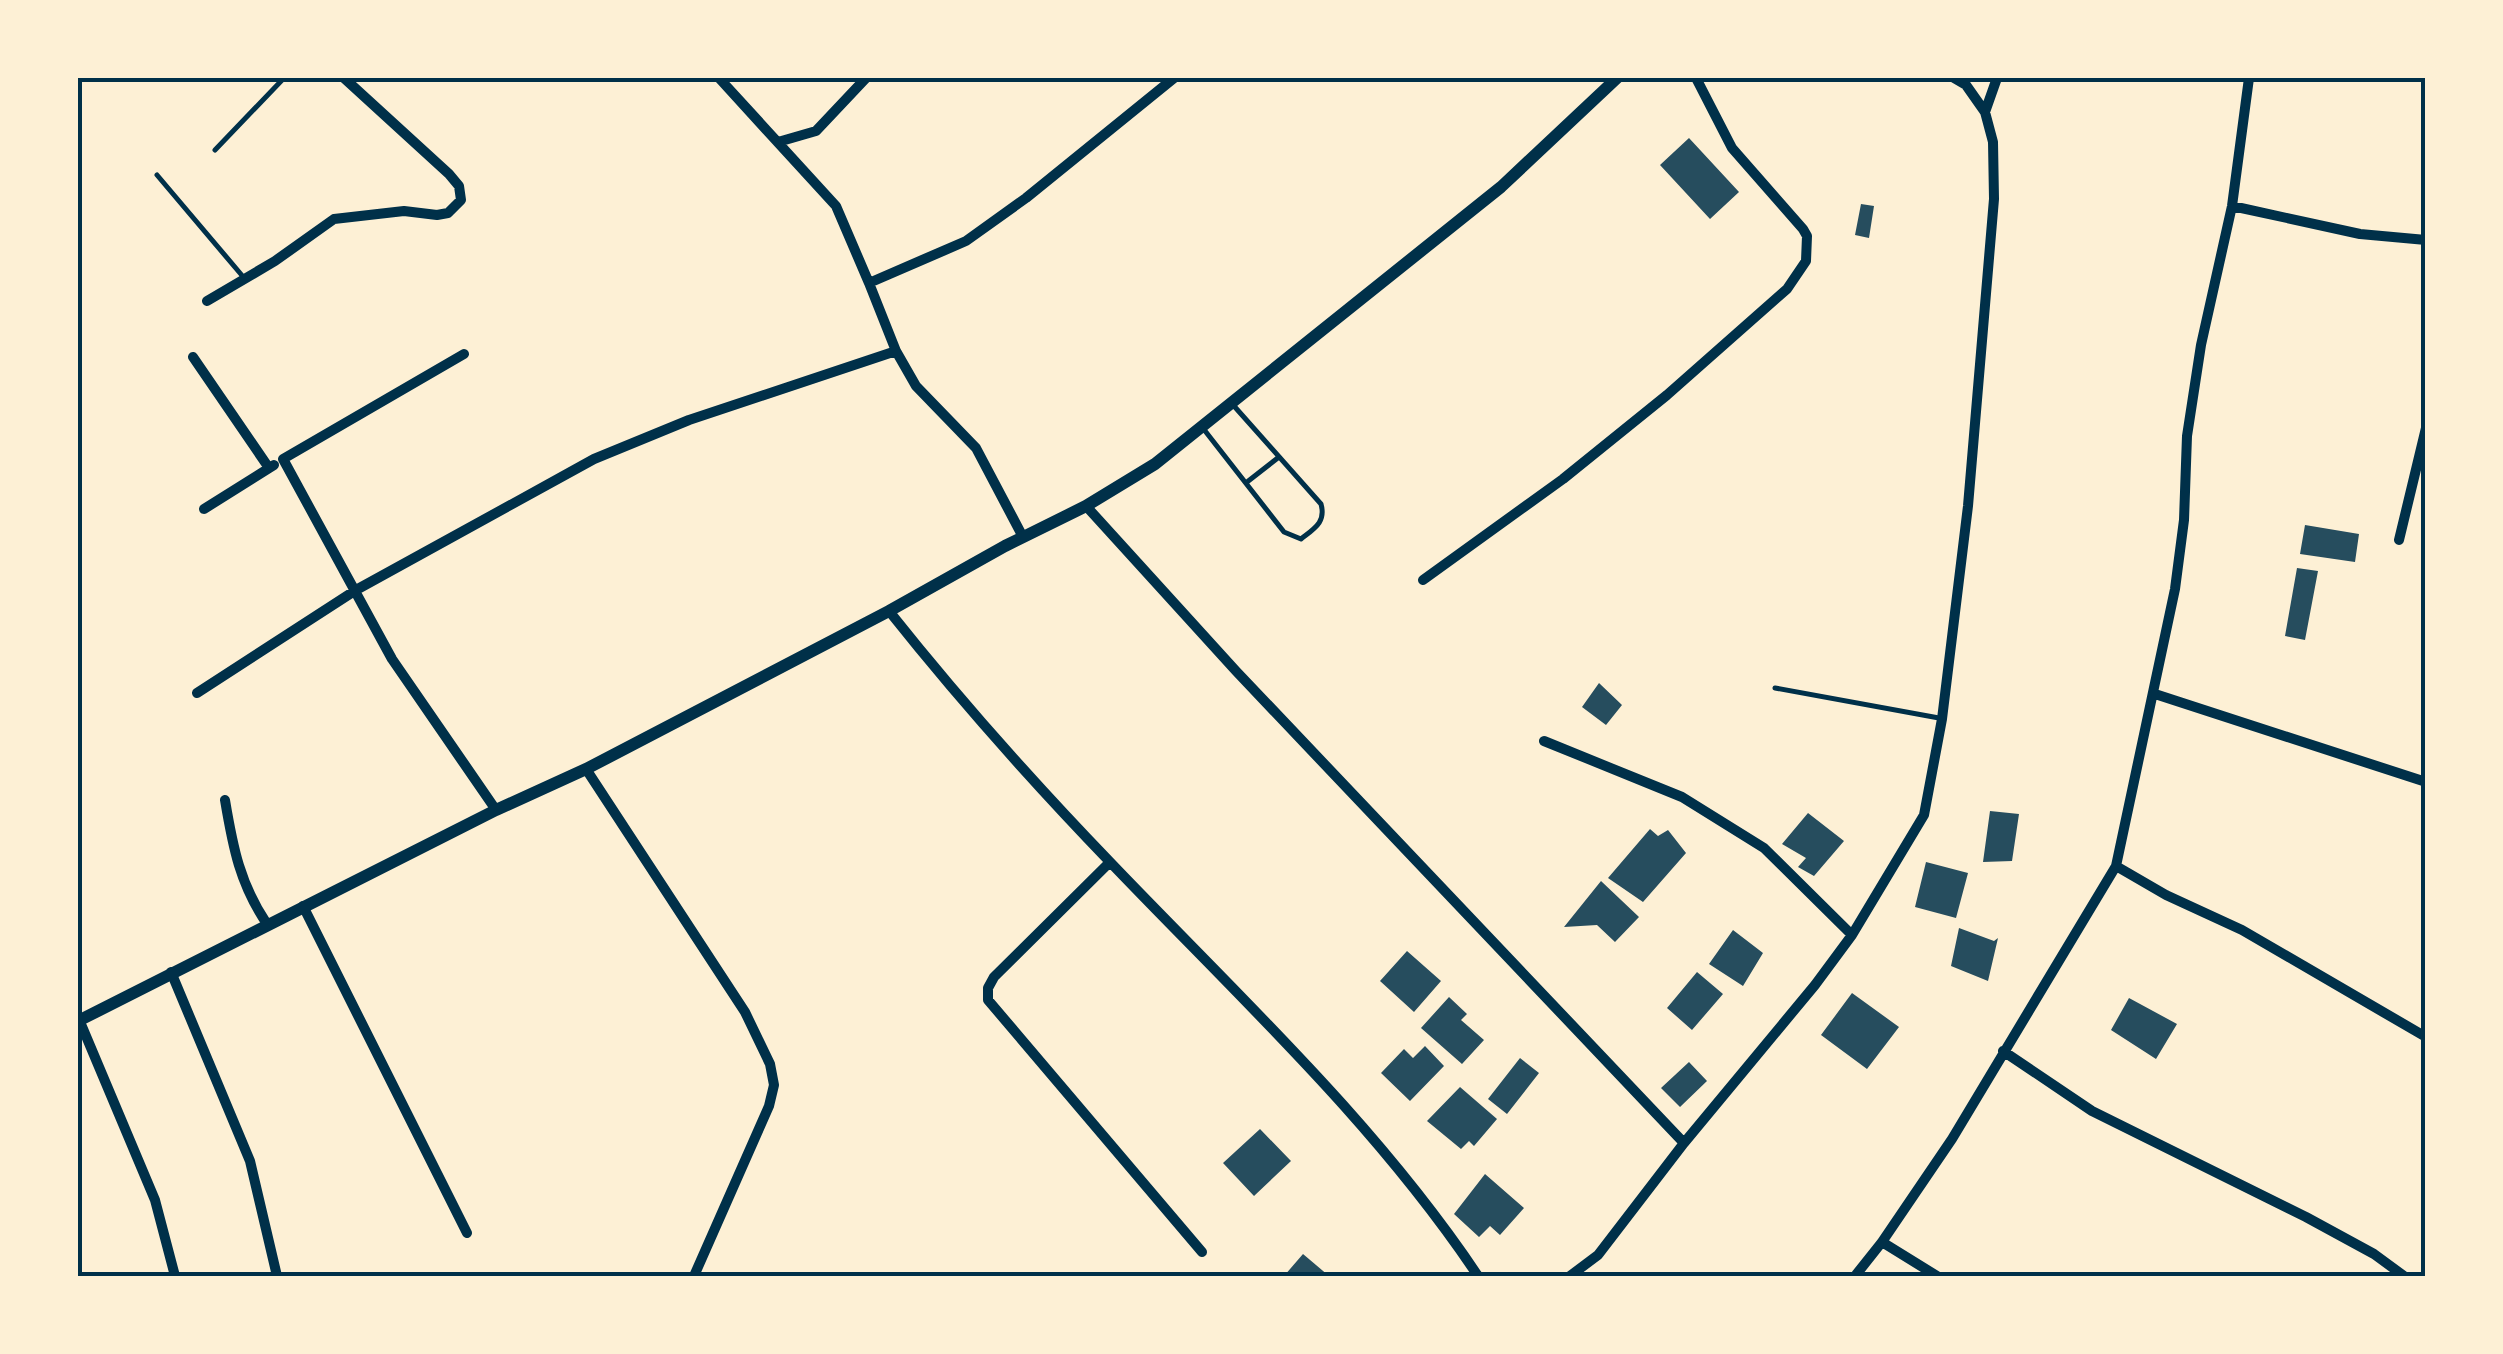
<svg xmlns="http://www.w3.org/2000/svg" width="2503" height="1354" font-family="'DejaVu Sans',sans-serif">
<rect width="100%" height="100%" fill="#fdf0d5"/>
<path fill="#264d5e" d="M1689 138 1739 192 1710 219 1660 165Z
M1861 204 1874 206 1869 238 1855 235Z
M2305 525 2359 534 2355 562 2300 554Z
M2297 568 2318 571 2305 640 2285 636Z
M1599 683 1622 705 1606 725 1582 707Z
M1990 811 2019 814 2012 861 1983 862Z
M1808 813 1844 841 1814 876 1798 867 1806 858 1782 844Z
M1650 829 1658 836 1668 830 1686 853 1643 902 1608 878Z
M1926 862 1968 873 1956 918 1915 907Z
M1601 881 1639 917 1615 942 1597 925 1564 927Z
M1959 928 1994 941 1998 938 1988 981 1951 966Z
M1733 930 1763 953 1743 986 1709 964Z
M1407 951 1441 981 1414 1012 1380 981Z
M1697 972 1723 994 1692 1030 1667 1008Z
M1852 993 1899 1027 1867 1069 1821 1035Z
M1449 997 1467 1014 1461 1020 1484 1040 1462 1064 1421 1028Z
M2129 998 2177 1024 2156 1059 2111 1030Z
M1425 1046 1444 1066 1410 1101 1381 1073 1404 1049 1413 1058Z
M1520 1058 1539 1073 1507 1114 1488 1099Z
M1689 1062 1707 1081 1680 1107 1661 1088Z
M1460 1087 1497 1119 1474 1146 1469 1141 1461 1149 1427 1121Z
M1260 1129 1291 1161 1254 1196 1223 1163Z
M1485 1174 1524 1208 1500 1235 1490 1226 1479 1237 1454 1214Z
M1303 1254 1329 1276H1284Z"/>
<g fill="none" stroke-linecap="round" stroke-linejoin="round">
<path stroke="#003049" stroke-width="5" d="M215 150 284 78
M157 175 245 279
M1202 427 1284 532 1301 539C1315 528 1326 522 1321 504L1234 406
M1247 482 1279 457
M1775 688 1939 718"/>
<path stroke="#003049" stroke-width="10" d="M719 78 836 206 869 283 966 241 1026 198 1174 78
M1985 112 1997 78
M778 142 816 131 866 78
M2232 206 2360 234 2426 240
M869 283 896 351 916 386 976 448 1023 537
M207 301 275 261 334 219 404 211 437 215 448 213 461 200 459 186 449 174 344 78
M464 354 283 459 392 659 496 810
M193 357 269 468
M1086 506 1236 671 1684 1143
M204 509 274 465
M2399 540 2426 428
M1423 580 1563 479 1667 395 1787 289 1806 261 1807 236 1803 229 1732 148 1696 78
M889 611C959 699 1032 781 1110 862 1238 996 1375 1122 1478 1276
M197 693 356 590 594 459 689 420 896 351
M2155 694 2426 782
M1544 741 1682 797 1764 848 1852 935
M586 769 745 1012 770 1064 774 1085 769 1106 694 1276
M225 800C233 848 240 884 267 924
M1110 862 994 977 988 988V1000L1202 1252
M2116 866 2166 895 2242 930 2426 1037
M303 906 467 1233
M171 972 250 1161 277 1276
M78 1017 155 1200 175 1276
M2003 1051 2092 1111 2306 1217 2374 1254 2404 1276
M1882 1242 1937 1276
M1570 1276 1598 1255 1684 1143 1815 985 1852 935 1924 815 1942 719 1968 506 1994 199 1993 142 1985 112 1966 85 1954 78
M1855 1276 1882 1242 1952 1139 2116 866 2175 589 2184 520 2187 436 2201 345 2232 206 2249 78"/>
<path stroke="#003049" stroke-width="12" d="M78 1021 496 810 586 769 889 611 1005 546 1086 506 1155 464 1501 187 1617 78"/>
</g>
<rect width="2503" height="1354" fill="none" stroke="#fdf0d5" stroke-width="160"/>
<rect x="80" y="80" width="2343" height="1194" fill="none" stroke="#003049" stroke-width="4"/>
</svg>
